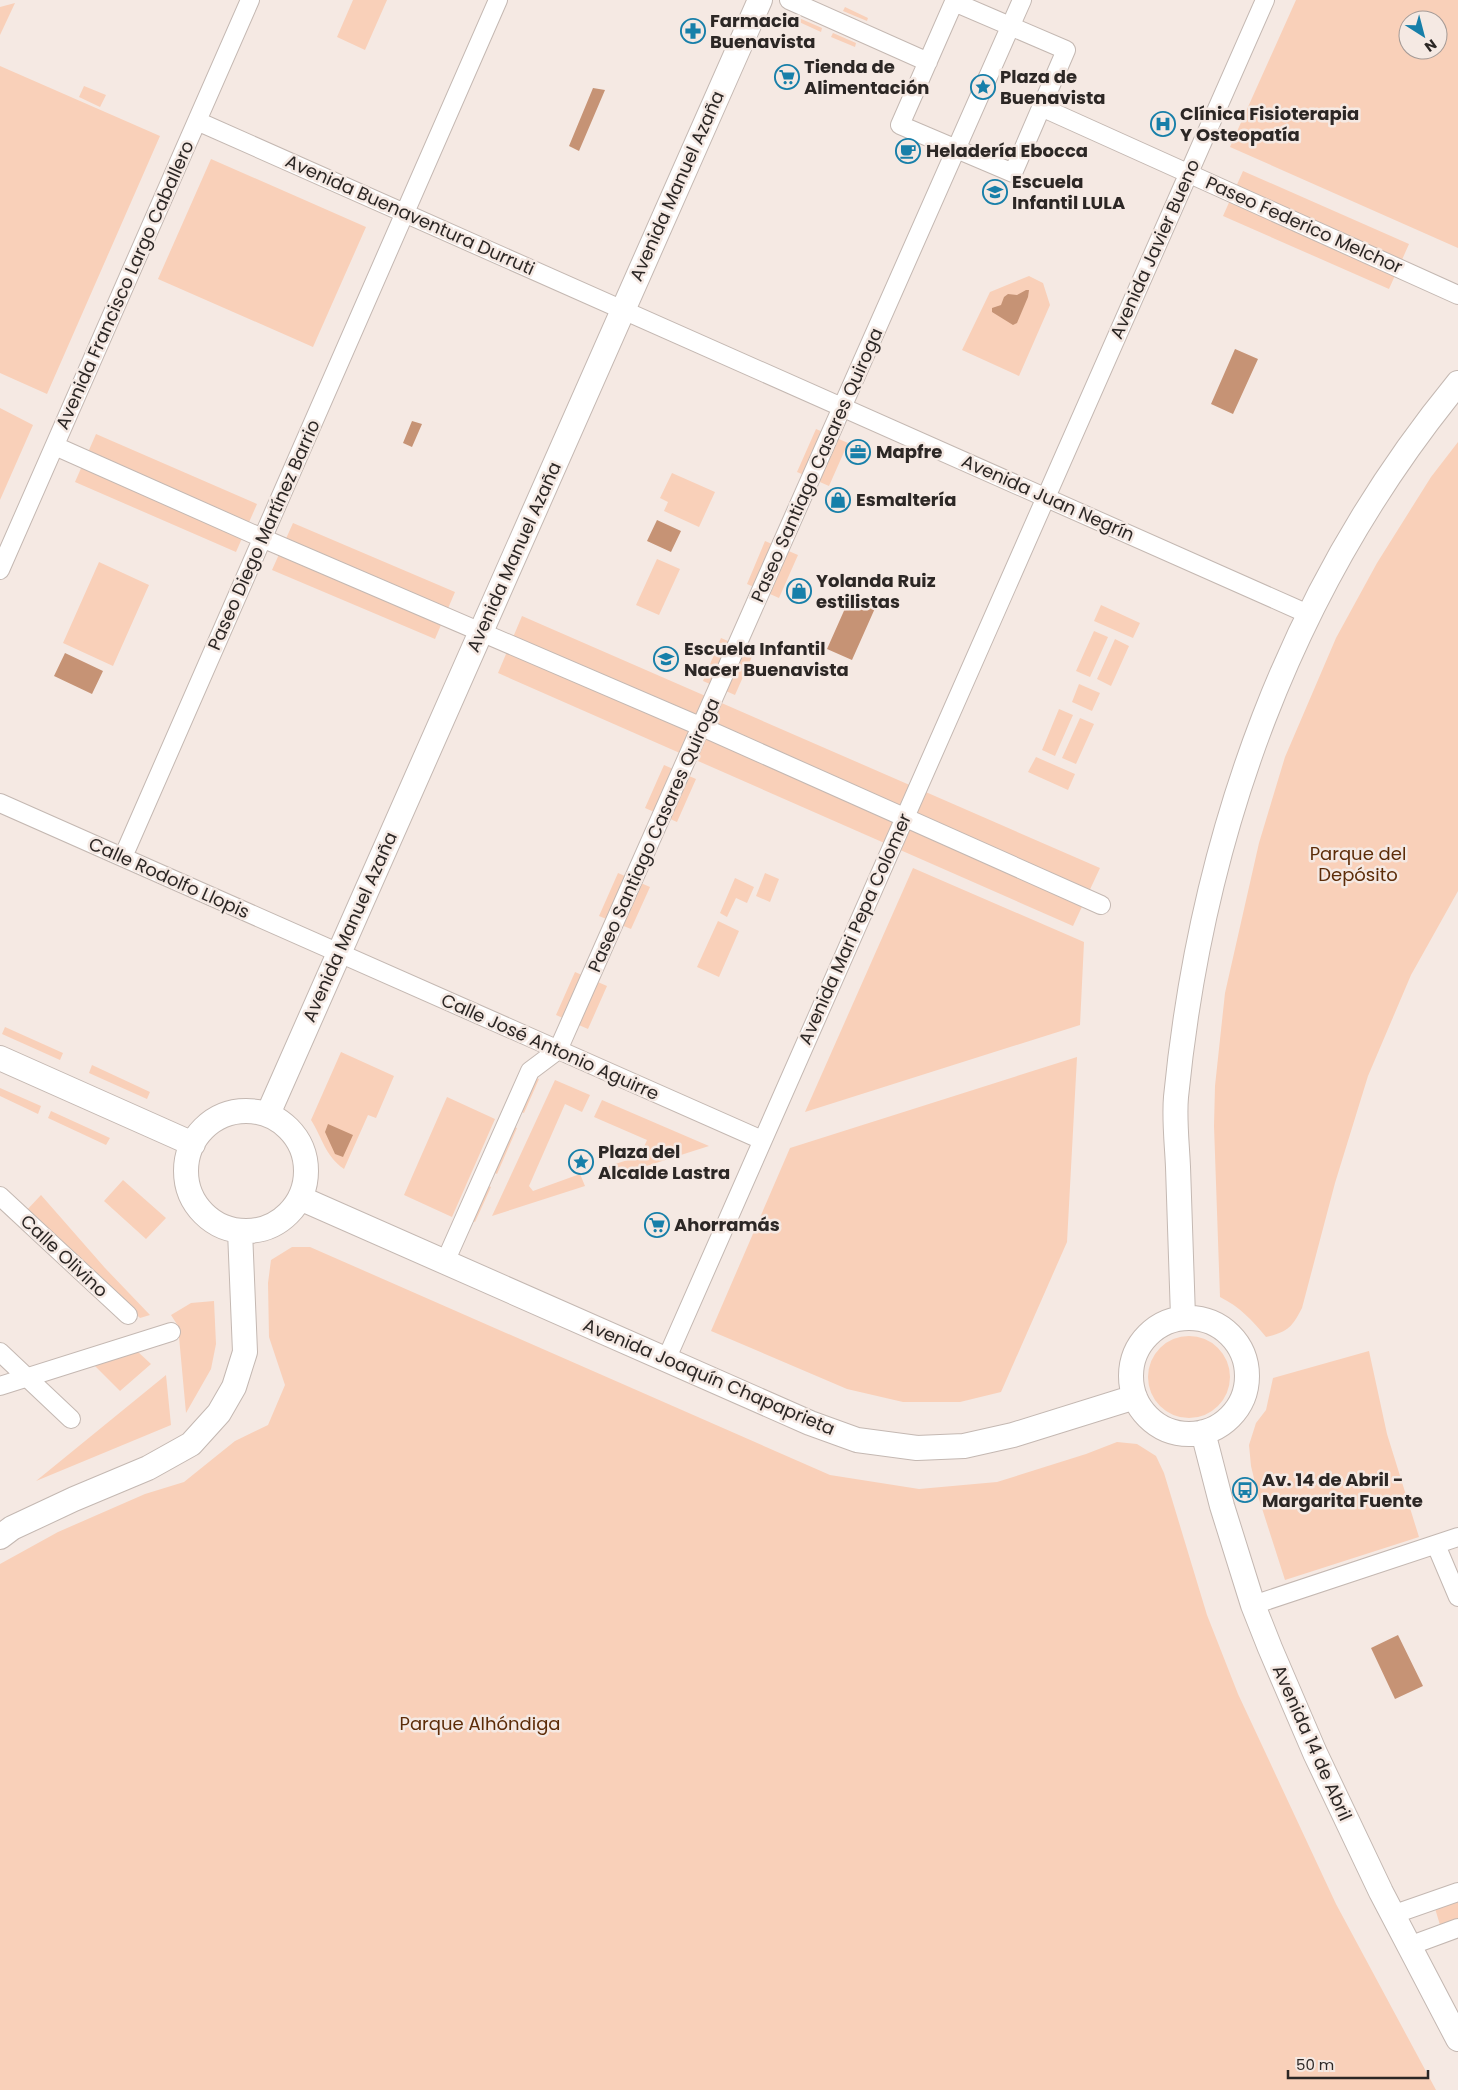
<svg xmlns="http://www.w3.org/2000/svg" width="1458" height="2090" font-family="Poppins,sans-serif">
<rect width="100%" height="100%" fill="#f5e9e3"/>
<path fill="#f9d0b9" fill-rule="evenodd" d="M353 0H387L365 50 337 37Z
M1296 0H1458V248L1230 147ZM1408 20H1438V50H1408Z
M15 3 0 35V7Z
M845 7 868 18 867 21 843 11Z
M799 18 822 28 821 32 797 21Z
M833 33 856 43 855 47 831 37Z
M0 66 160 136 47 394 0 373Z
M84 86 106 95 100 107 79 97Z
M211 159 366 227 313 347 158 279Z
M1243 171 1409 244 1389 289 1223 216Z
M1029 276 1043 283 1050 305 1019 376 962 350 990 292Z
M0 408 33 425 0 500Z
M816 429 848 443 829 486 797 472Z
M96 434 257 504 236 552 75 482Z
M1458 442V891L1411 975 1368 1076 1335 1183 1302 1308C1292 1328 1287 1332 1266 1337 1252 1320 1240 1307 1220 1297L1214 1126 1215 1086 1225 993 1259 843 1285 757 1336 638 1377 563 1431 477Z
M672 473 715 492 699 527 664 511 668 502 660 498Z
M293 523 455 592 435 639 272 570Z
M765 541 798 555 779 598 747 584Z
M657 559 680 569 659 615 636 605Z
M99 562 149 585 113 666 63 643Z
M1101 605 1140 623 1133 638 1094 621Z
M522 616 1100 868 1073 926 498 673Z
M1094 631 1108 637 1090 677 1076 671Z
M721 638 754 652 735 695 703 681Z
M1115 639 1129 646 1111 686 1097 679Z
M1079 684 1100 693 1092 711 1072 702Z
M1059 709 1073 715 1055 756 1042 750Z
M1080 718 1094 724 1076 764 1062 758Z
M1036 757 1075 774 1068 790 1028 772Z
M664 765 696 779 677 822 645 808Z
M913 868 1084 942 1080 1025 805 1112Z
M618 873 650 887 631 929 599 916Z
M765 873 779 879 770 902 756 896Z
M735 878 754 887 747 903 736 898 727 917 720 913Z
M718 921 739 931 719 977 697 967Z
M575 972 607 986 588 1029 556 1015Z
M5 1027 63 1053 60 1060 2 1034Z
M341 1052 394 1076 376 1118 368 1115 344 1169C325 1156 322 1137 311 1120Z
M1077 1057 1067 1242 1001 1392 960 1402H903L847 1389 711 1331 790 1148Z
M92 1065 150 1092 147 1099 89 1073Z
M529 1074 539 1079 524 1113 513 1109Z
M555 1080 590 1095 582 1112 565 1104 529 1186 533 1191 580 1174 585 1186 492 1216Z
M0 1088 41 1106 38 1114 0 1096Z
M447 1097 495 1119 452 1217 404 1195Z
M602 1100 709 1146 609 1178 606 1167 640 1156 647 1140 594 1117Z
M51 1111 110 1138 106 1145 48 1118Z
M507 1123 517 1128 497 1174 487 1169Z
M123 1180 166 1218 146 1239 104 1201Z
M481 1183 491 1187 475 1222 465 1218Z
M41 1195 105 1268 150 1315 140 1318 25 1212Z
M292 1247H310L830 1475 919 1489 997 1482 1086 1454 1117 1442 1137 1444 1156 1456 1164 1473 1207 1615 1238 1694 1336 1904 1436 2090H0V1564L58 1532 145 1494 184 1482 235 1441 268 1425 285 1385 269 1337 268 1283 271 1260Z
M214 1301 216 1344 211 1369 186 1413 178 1326 171 1315 191 1303Z
M1148 1377a41 41 0 1 1 82 0a41 41 0 1 1-82 0Z
M137 1351 151 1364 120 1391 94 1365Z
M1369 1351 1387 1434 1419 1537 1285 1580 1259 1499 1251 1466 1249 1445 1256 1423 1266 1410 1273 1378Z
M166 1375 171 1425 36 1481Z
M1458 1897V1919L1440 1925 1434 1905Z"/>
<path fill="#c69375" d="M593 88 605 90 579 151 569 146Z
M1026 290H1029L1028 297 1017 323 1013 325 992 312V308L1001 305 1004 297 1008 294 1017 295Z
M1235 349 1258 359 1233 414 1211 404Z
M412 421 422 424 412 447 403 443Z
M657 520 681 531 671 552 647 541Z
M851 595 876 606 852 660 827 649Z
M65 653 103 671 92 694 54 676Z
M328 1124 353 1135 343 1157 335 1154 325 1132Z
M1398 1635 1423 1686 1395 1699 1371 1648Z"/>
<g fill="none" stroke-linecap="round" stroke-linejoin="round">
<defs>
<path id="street" d="M789 0 928 62
M954 2 1066 50 1013 173 900 125Z
M1041 107 1458 295
M197 121 1308 614
M55 446 262 538 702 727 1101 905
M0 570 250 0
M0 803 762 1140
M123 857 498 0
M0 1196 128 1315
M445 1262 530 1071 558 1050 1022 0
M0 1352 71 1419
M666 1360 1265 0
M0 1386 171 1332
M1436 1545 1458 1597
M1253 1605 1458 1537
M1392 1915 1458 1892
M1409 1946 1458 1928"/>
<path id="secondary" d="M0 1058 193 1144
M186 1171a60 60 0 1 1 120 0a60 60 0 1 1-120 0Z
M268 1114 760 0
M300 1198 810 1423 857 1440 917 1448 964 1446 1013 1435 1135 1397
M1183 1317C1181 1267 1180 1217 1178 1167 1177 1144 1174 1119 1176 1097 1202 834 1290 588 1458 383
M1131 1376a58 58 0 1 1 116 0a58 58 0 1 1-116 0Z
M1203 1432 1222 1506 1253 1605 1270 1648 1315 1753 1381 1892 1458 2039
M0 1537 12 1528 74 1499 148 1468 191 1444 219 1413 234 1387 245 1352 240 1231"/>
</defs>
<use href="#street" stroke="#c4b8b2" stroke-width="20"/>
<use href="#secondary" stroke="#c4b8b2" stroke-width="26"/>
<use href="#street" stroke="#fff" stroke-width="18"/>
<use href="#secondary" stroke="#fff" stroke-width="24"/>
</g>
<defs>
<symbol id="pharmacy-ring" viewBox="-11 -11 22 22"><circle r="9.5" fill="#f5e9e3" stroke="#177fa9" stroke-width="1.5"/><path d="M-2-6h4v4h4v4h-4v4h-4v-4h-4v-4h4Z" fill="#177fa9"/></symbol>
<symbol id="supermarket-ring" viewBox="-11 -11 22 22"><circle r="9.5" fill="#f5e9e3" stroke="#177fa9" stroke-width="1.5"/><path d="M-6-5.5h2.5l.6 2H6L4.5 2H-2.5L-4.4-4H-6ZM-1.5 3.2a1.3 1.3 0 1 0 .1 0ZM3 3.2a1.3 1.3 0 1 0 .1 0Z" fill="#177fa9"/></symbol>
<symbol id="sight-ring" viewBox="-11 -11 22 22"><circle r="9.5" fill="#f5e9e3" stroke="#177fa9" stroke-width="1.5"/><path d="M0-6L1.8-2.2L6-1.7L2.9 1.2L3.7 5.4L0 3.3L-3.7 5.4L-2.9 1.2L-6-1.7L-1.8-2.2Z" fill="#177fa9"/></symbol>
<symbol id="hospital-ring" viewBox="-11 -11 22 22"><circle r="9.5" fill="#f5e9e3" stroke="#177fa9" stroke-width="1.5"/><path d="M-5-5h3v3.5h4V-5h3V5h-3V1.5h-4V5h-3Z" fill="#177fa9"/></symbol>
<symbol id="cafe-ring" viewBox="-11 -11 22 22"><circle r="9.5" fill="#f5e9e3" stroke="#177fa9" stroke-width="1.5"/><path d="M-5.5-4.5H6V0H3Q3 3.5 0 3.5H-2.5Q-5.5 3.5-5.5 0ZM3-3.2v2h1.7v-2ZM-6 4.5H4V6H-6Z" fill="#177fa9"/></symbol>
<symbol id="school-ring" viewBox="-11 -11 22 22"><circle r="9.5" fill="#f5e9e3" stroke="#177fa9" stroke-width="1.5"/><path d="M0-5L7-2L0 1L-7-2ZM-4 1L0 2.5L4 1V4Q0 6-4 4Z" fill="#177fa9"/></symbol>
<symbol id="office-ring" viewBox="-11 -11 22 22"><circle r="9.5" fill="#f5e9e3" stroke="#177fa9" stroke-width="1.5"/><path d="M-6-3h4V-5.5h4V-3h4V5H-6ZM-1-4.5V-3h2v-1.5ZM-6 0V1H6V0Z" fill="#177fa9"/></symbol>
<symbol id="shop-ring" viewBox="-11 -11 22 22"><circle r="9.5" fill="#f5e9e3" stroke="#177fa9" stroke-width="1.5"/><path d="M-5-2.5h2.3a2.7 3.5 0 0 1 5.4 0H5L5.5 6h-11ZM-1.5-2.5h3a1.5 2.3 0 0 0-3 0Z" fill="#177fa9"/></symbol>
<symbol id="bus-ring" viewBox="-11 -11 22 22"><circle r="9.5" fill="#f5e9e3" stroke="#177fa9" stroke-width="1.5"/><path d="M-5-6H5V4H4V6H2V4H-2V6H-4V4H-5ZM-3.5-4V0h7V-4ZM-3.5 1.2v1.5H-2V1.2ZM2 1.2v1.5H3.5V1.2Z" fill="#177fa9"/></symbol>
</defs>
<g fill-rule="evenodd">
<use href="#pharmacy-ring" x="679" y="17" width="28" height="28"/>
<use href="#supermarket-ring" x="773" y="63" width="28" height="28"/>
<use href="#sight-ring" x="969" y="73" width="28" height="28"/>
<use href="#hospital-ring" x="1149" y="110" width="28" height="28"/>
<use href="#cafe-ring" x="894" y="137" width="28" height="28"/>
<use href="#school-ring" x="981" y="178" width="28" height="28"/>
<use href="#office-ring" x="844" y="438" width="28" height="28"/>
<use href="#shop-ring" x="824" y="486" width="28" height="28"/>
<use href="#shop-ring" x="785" y="577" width="28" height="28"/>
<use href="#school-ring" x="652" y="645" width="28" height="28"/>
<use href="#sight-ring" x="567" y="1148" width="28" height="28"/>
<use href="#supermarket-ring" x="643" y="1211" width="28" height="28"/>
<use href="#bus-ring" x="1231" y="1476" width="28" height="28"/>
</g>
<g text-anchor="middle" stroke-width="5" stroke-linejoin="round" paint-order="stroke">
<g font-size="18" font-weight="bold" fill="#2c2725" stroke="#f5e9e3" text-anchor="start">
<text x="710" y="27">Farmacia<tspan x="710" dy="21">Buenavista</tspan></text>
<text x="804" y="73">Tienda de<tspan x="804" dy="21">Alimentación</tspan></text>
<text x="1000" y="83">Plaza de<tspan x="1000" dy="21">Buenavista</tspan></text>
<text x="1180" y="120">Clínica Fisioterapia<tspan x="1180" dy="21">Y Osteopatía</tspan></text>
<text x="926" y="157">Heladería Ebocca</text>
<text x="1012" y="188">Escuela<tspan x="1012" dy="21">Infantil LULA</tspan></text>
<text x="876" y="458">Mapfre</text>
<text x="856" y="506">Esmaltería</text>
<text x="816" y="587">Yolanda Ruiz<tspan x="816" dy="21">estilistas</tspan></text>
<text x="684" y="655">Escuela Infantil<tspan x="684" dy="21">Nacer Buenavista</tspan></text>
<text x="598" y="1158">Plaza del<tspan x="598" dy="21">Alcalde Lastra</tspan></text>
<text x="674" y="1231">Ahorramás</text>
<text x="1262" y="1486">Av. 14 de Abril -<tspan x="1262" dy="21">Margarita Fuente</tspan></text>
</g>
<g font-size="18" fill="#2c2725" stroke="#f5e9e3">
<text transform="translate(677 186) rotate(-66)" y="6">Avenida Manuel Azaña</text>
<text transform="translate(410 215) rotate(24)" y="6">Avenida Buenaventura Durruti</text>
<text transform="translate(1304 225) rotate(24)" y="6">Paseo Federico Melchor</text>
<text transform="translate(1155 249) rotate(-66)" y="6">Avenida Javier Bueno</text>
<text transform="translate(125 285) rotate(-66)" y="6">Avenida Francisco Largo Caballero</text>
<text transform="translate(817 465) rotate(-66)" y="6">Paseo Santiago Casares Quiroga</text>
<text transform="translate(1048 498) rotate(24)" y="6">Avenida Juan Negrín</text>
<text transform="translate(264 535) rotate(-66)" y="6">Paseo Diego Martínez Barrio</text>
<text transform="translate(514 557) rotate(-66)" y="6">Avenida Manuel Azaña</text>
<text transform="translate(654 835) rotate(-66)" y="6">Paseo Santiago Casares Quiroga</text>
<text transform="translate(169 878) rotate(24)" y="6">Calle Rodolfo Llopis</text>
<text transform="translate(350 927) rotate(-66)" y="6">Avenida Manuel Azaña</text>
<text transform="translate(855 929) rotate(-66)" y="6">Avenida Mari Pepa Colomer</text>
<text transform="translate(550 1047) rotate(24)" y="6">Calle José Antonio Aguirre</text>
<text transform="translate(64 1256) rotate(43)" y="6">Calle Olivino</text>
<text transform="translate(709 1377) rotate(23)" y="6">Avenida Joaquín Chapaprieta</text>
<text transform="translate(1312 1743) rotate(66)" y="6">Avenida 14 de Abril</text>
</g>
<g font-size="18" fill="#5c2c08" stroke="#f5e9e3">
<text x="1358" y="860">Parque del<tspan x="1358" dy="21">Depósito</tspan></text>
<text x="480" y="1730">Parque Alhóndiga</text>
</g>
</g>
<g transform="translate(1423 35) rotate(144)"><circle r="24" fill="#f5e9e3" stroke="#a59b97"/>
<path d="M0-4L9 19L0 12L-9 19Z" fill="#177fa9"/>
<text y="-8" font-size="14" font-weight="bold" text-anchor="middle" fill="#2c2725">N</text>
</g>
<path d="M1288 2070v8h140v-8" fill="none" stroke="#2c2725" stroke-width="2.5"/>
<text x="1296" y="2070" font-size="15" fill="#2c2725" stroke="#f5e9e3" stroke-width="4" paint-order="stroke">50 m</text>
</svg>
